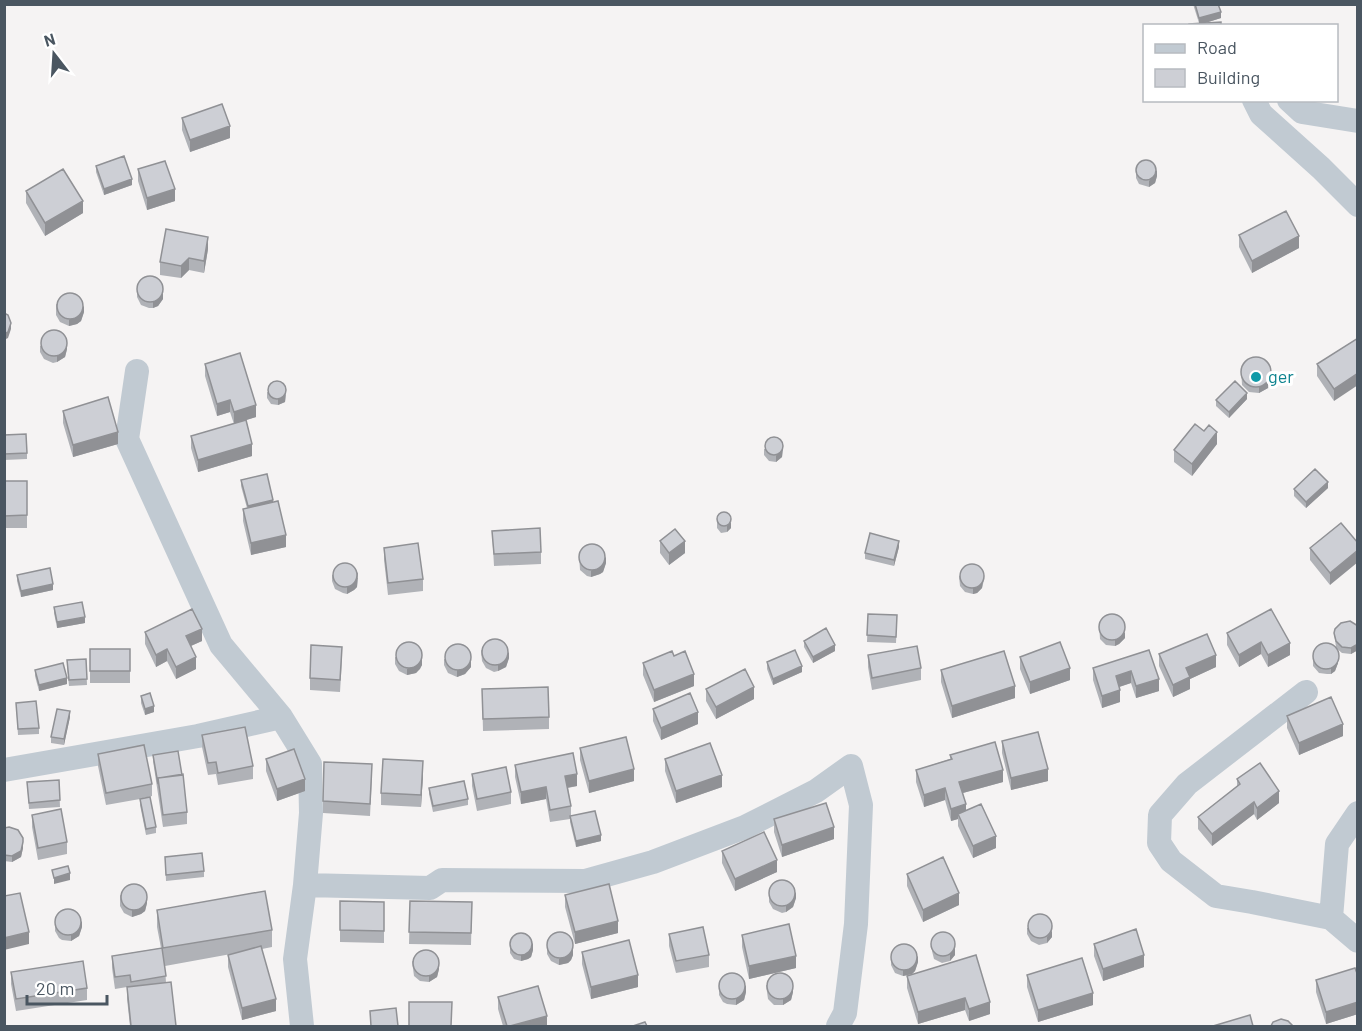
<svg xmlns="http://www.w3.org/2000/svg" width="1362" height="1031" font-family="Barlow,sans-serif">
<rect width="100%" height="100%" fill="#f5f3f3"/>
<g fill="none" stroke-linecap="round" stroke-linejoin="round">
<path stroke="#c1cad2" stroke-width="24" d="M1254 100 1261 114 1321 168 1358 205
M1289 100 1302 112 1358 121
M137 371 127 439 221 645 281 717 310 764 311 813 305 885 295 959 302 1026
M1306 692 1187 784 1160 815 1159 843 1171 861 1216 896 1252 902 1331 918 1358 941
M4 770 198 736 281 717
M305 885 430 888 442 880 585 881 653 862 745 827 816 791 851 766 861 805 856 924 845 1013 838 1026
M1331 918 1337 844 1358 813"/>
</g>
<path fill="#b0b2b7" d="M1193 4H1218L1221 18 1205 23H1199Z
M182 118 230 138 190 152 182 130Z
M96 166 132 185 104 195 96 172Z
M138 169 175 201 147 210 138 181Z
M1136 169 1157 176 1155 183 1149 187 1139 184 1136 178Z
M26 191 83 213 45 236 26 203Z
M1239 235 1299 248 1252 273 1239 247Z
M208 249 204 273 189 270 181 278 160 275V262Z
M137 287 163 299 158 306 153 308H149L141 305 137 297Z
M56 304 84 312 81 321 77 324 69 326 60 322 56 315Z
M1358 338 1334 401 1317 376V364Z
M40 346 67 349 65 357 57 362 53 363 44 359 40 352Z
M205 364 256 417 242 421 252 456 198 472 191 448V436L234 424 230 412 217 416 205 376Z
M1241 368H1270V383L1268 388 1259 393 1249 392 1242 385Z
M267 392 286 395 285 402 278 405 271 404 267 398Z
M1247 399 1229 418 1216 406V400Z
M63 411 118 444 73 457 63 423Z
M4 435 27 453V459L4 460Z
M1217 444 1192 476 1174 462V450Z
M764 449 783 450 782 457 776 462 769 461 764 455Z
M241 480 273 502 286 547 251 555 243 521V509L247 508 241 486Z
M4 481H27V528H4Z
M1328 488 1306 508 1294 496V489Z
M717 516 731 528 727 532 721 533 717 528Z
M1341 523 1330 585 1310 560V548Z
M492 531 541 552V564L494 566Z
M660 541 685 553 669 565 660 553Z
M899 547 894 566 865 559V553Z
M384 548 423 579V591L388 595 384 560Z
M579 555 606 563 603 572 600 574 591 577 587 576 580 570Z
M17 575 53 590 21 597 17 581Z
M332 575 358 578 357 587 354 590 347 594 343 593 335 589 332 581Z
M959 576 984 580 982 588 977 593 973 594 965 592 960 586Z
M54 607 85 623 57 628 54 613Z
M868 614 897 615 896 643 867 642Z
M1099 624 1125 638 1119 644 1115 646 1106 645 1100 639Z
M1358 626V650L1351 654 1342 653 1336 648 1338 663 1335 671 1331 674H1327L1319 673 1313 666V651L1336 647 1334 633Z
M145 632 202 641 191 646 196 669 176 679 167 661 156 667 145 644Z
M1227 633 1290 643V655L1268 667 1261 654 1239 667 1227 645Z
M804 641 835 651 813 663 804 647Z
M90 649H130V683H90Z
M481 650 509 658 506 667 498 671 494 672 486 668 482 661Z
M1149 650 1159 691 1136 698 1131 683 1119 687 1120 702 1102 708 1093 680V668Z
M1159 654 1216 667 1190 679V689L1173 697 1159 666Z
M868 655 921 668V680L872 690 868 667Z
M674 656 694 686 654 702 643 675V663Z
M395 657 422 665 416 673 407 675 399 671 395 664Z
M1020 657 1070 680 1030 694 1020 669Z
M86 659 87 685 69 686 67 666Z
M342 659 340 692 310 690V678Z
M444 659 471 667 465 674 457 677 448 673 444 665Z
M767 662 802 672 773 685 767 669Z
M35 670 67 684 39 691 35 676Z
M941 670 1015 698 952 718 941 682Z
M482 689 549 717V729L483 731Z
M706 689 754 699 716 719 706 701Z
M141 696 154 712 145 715 141 703Z
M16 703 39 728V734L18 735Z
M653 709 698 724 661 740 653 721Z
M1287 716 1343 736 1299 755 1287 728Z
M70 717 64 745 51 743V737Z
M202 735 253 766V779L218 785 216 774 208 775 202 747Z
M1002 741 1048 781 1011 790 1002 753Z
M580 748 634 781 589 793 580 760Z
M98 754 152 784V796L143 798 156 827V833L146 835 140 805V799L106 805 98 766Z
M153 755 182 775 187 812V824L163 827 153 761Z
M950 755 1003 782 963 793 966 810 996 848 973 858 958 826V819L951 821 945 800 924 807 916 782V770L950 759Z
M266 759 305 791 277 801 266 771Z
M665 759 722 787 676 803 665 771Z
M515 765 577 786 568 788 571 806V816L601 841 576 847 570 822V819L550 822 546 799 521 804 515 777Z
M423 774 421 807 381 805V793Z
M472 774 511 792V804L477 811 472 786Z
M372 776 370 816 323 813V801Z
M1237 779 1279 803 1257 820 1254 814 1212 846 1198 829V817L1237 786Z
M59 780 60 807 29 809 27 782Z
M429 788 468 799V805L433 812 429 794Z
M32 815 67 842V854L38 860 32 827Z
M774 819 834 839 782 857 774 832Z
M4 828 23 848 21 857 12 862 4 861Z
M722 851 777 872 735 891 722 863Z
M165 857 204 871V877L166 881Z
M907 874 959 905 923 922 907 886Z
M769 891 796 898 793 907 786 912 782 913 773 909 769 902Z
M120 895 147 903 145 911 141 914 132 917 124 913 120 906Z
M565 895 618 933 575 944 565 907Z
M340 901 384 902V943L340 942Z
M410 901 472 902 471 945 409 944Z
M157 910 272 930V947L262 949 276 1011 242 1020 228 967V955L231 954 165 966 166 983 176 1026H130L127 999V987L115 989 112 968V956L161 948 157 927Z
M1052 923V937L1047 943 1039 945 1031 941 1027 934V928Z
M55 924 82 927 79 936 71 941 62 940 59 938 55 931Z
M669 934 709 955V967L676 973 669 946Z
M742 935 796 968 749 979 742 947Z
M547 943 573 955 571 960 568 963 559 965 551 961 547 954Z
M1094 944 1144 967 1103 981 1094 956Z
M932 945 955 951V955L950 961 942 963 934 959 932 951Z
M510 947 533 950 531 957 528 959 521 961 514 959 510 953Z
M582 952 638 987 591 999 582 964Z
M976 955 990 1014 969 1021 965 1010 918 1024 907 988V976Z
M891 959 918 962 915 971 912 974 903 976 895 973 891 965Z
M412 961 439 969 437 977 429 982 420 981 414 976Z
M11 972 87 988V1000L16 1011 11 984Z
M1027 975 1093 1005 1038 1022 1027 987Z
M1358 976V1014L1326 1024 1316 992V980Z
M719 984 746 992 744 1000 736 1005 727 1004 723 1002 719 995Z
M766 985 793 992 791 1000 783 1005H774L768 999Z
M498 997 547 1026H503L498 1009Z"/>
<path fill="#909195" d="M1221 12V18L1199 25V18Z
M1338 62V74L1336 75V63Z
M230 126V138L190 152V140Z
M1157 170V176L1155 183 1149 187V181Z
M132 179V185L104 195V189Z
M175 189V201L147 210V198Z
M83 201V213L45 236V223Z
M1299 236V248L1252 273V261Z
M208 237V249L204 273V261Z
M189 258V270L181 278V266Z
M163 293V299L158 306 153 308V302Z
M84 306V312L81 321 77 324 69 326V320Z
M11 323V329L8 338 4 340V334Z
M67 343V349L65 357 57 362V356Z
M1358 373V385L1334 401V389Z
M1270 377V383L1268 388 1259 393V387Z
M286 389 285 402 278 405V399Z
M1247 393V399L1229 418V412Z
M230 400V412L217 416V404Z
M256 405V417L234 424V412Z
M118 432V444L73 457V445Z
M1217 432V444L1192 476V464Z
M252 444V456L198 472V460Z
M783 444 782 457 776 462V456Z
M1328 482V488L1306 508V502Z
M273 500V506L248 512V506Z
M731 522V528L727 532V526Z
M286 535V547L251 555V543Z
M685 541V553L669 565V553Z
M899 541V547L894 566V560Z
M1358 550V562L1330 585V573Z
M606 557V563L603 572 600 574 591 577V571Z
M358 572 357 587 354 590 347 594V587Z
M984 574 982 588 977 593 973 594V588Z
M53 584V590L21 597V591Z
M85 617V623L57 628V622Z
M202 629V641L186 648V636Z
M1125 632V638L1119 644 1115 646V640Z
M1261 642V654L1239 667V655Z
M1290 643V655L1268 667V655Z
M1358 644V650L1351 654V648Z
M835 645V651L813 663V657Z
M167 649V661L156 667V655Z
M509 652V658L506 667 498 671V665Z
M1216 655V667L1190 679V689L1173 697V685L1186 668Z
M196 657V669L176 679V667Z
M1338 657V663L1335 671 1331 674V668Z
M422 659V665L420 669 416 673 407 675V669Z
M471 661V667L465 674 457 677V670Z
M802 666V672L773 685V679Z
M1070 668V680L1030 694V682Z
M1131 671V683L1116 688V676Z
M694 674V686L654 702V690Z
M67 678V684L39 691V685Z
M1159 679V691L1136 698V686Z
M1015 686V698L952 718V706Z
M754 687V699L716 719V707Z
M1120 690V702L1102 708V696Z
M154 706V712L145 715V709Z
M70 711V717L64 745V739Z
M698 712V724L661 740V728Z
M1343 724V736L1299 755V743Z
M423 761V774L421 807V795Z
M634 769V781L589 793V781Z
M1048 769V781L1011 790V778Z
M1003 770V782L959 794V782Z
M577 774V786L565 788V776Z
M722 775V787L676 803V791Z
M305 779V791L277 801V789Z
M546 787V799L521 804V792Z
M945 788V800L924 807V795Z
M1279 791V803L1257 820V808Z
M1254 802V814L1212 846V834Z
M966 804V816L958 814V819L951 821V809Z
M834 827V839L782 857V845Z
M601 835V841L576 847V841Z
M996 836V848L973 858V846Z
M23 842V848L21 857 12 862V856Z
M777 860V872L735 891V879Z
M70 873V880L54 884V878Z
M796 892V898L793 907 786 912V906Z
M959 893V905L923 922V910Z
M147 897V903L145 911 141 914 132 917V910Z
M82 921V927L79 936 71 941V935Z
M618 921V933L575 944V932Z
M1052 931V937L1047 943V937Z
M29 932V944L4 950V938Z
M533 943V950L531 957 528 959 521 961V955Z
M955 945V955L950 961V955Z
M573 949V955L571 960 568 963 559 965V959Z
M1144 955V967L1103 981V969Z
M796 956V968L749 979V966Z
M918 956V962L915 971 912 974 903 976V970Z
M439 963V969L437 977 429 982V976Z
M638 975V987L591 999V987Z
M746 985V992L744 1000 736 1005V999Z
M793 986V992L791 1000 783 1005V999Z
M1093 993V1005L1038 1022V1010Z
M965 998V1010L918 1024V1012Z
M276 999V1011L242 1020V1008Z
M990 1002V1014L969 1021V1009Z
M1358 1002V1014L1326 1024V1012Z
M547 1016V1026H510Z"/>
<path fill="#cdcfd5" stroke="#909195" stroke-width="1.5" d="M1195 4H1218L1221 12 1199 18Z
M1221 22V26H1189V24Z
M222 104 230 126 190 140 182 118Z
M124 156 132 179 104 189 96 166Z
M1136 170a10 10 0 1 1 20 0a10 10 0 1 1-20 0Z
M165 161 175 189 147 198 138 169Z
M63 169 83 201 45 223 26 191Z
M1286 211 1299 236 1252 261 1239 235Z
M166 229 208 237 204 261 189 258 181 266 160 262Z
M137 289a13 13 0 1 1 26 0a13 13 0 1 1-26 0Z
M57 306a13 13 0 1 1 26 0a13 13 0 1 1-26 0Z
M4 313 8 315 11 323 8 332 4 334Z
M41 343a13 13 0 1 1 26 0a13 13 0 1 1-26 0Z
M1358 338V373L1334 389 1317 364Z
M240 353 256 405 234 412 230 400 217 404 205 364Z
M1241 372a15 15 0 1 1 30 0a15 15 0 1 1-30 0Z
M268 390a9 9 0 1 1 18 0a9 9 0 1 1-18 0Z
M1235 381 1247 393 1229 412 1216 400Z
M108 397 118 432 73 445 63 411Z
M246 420 252 444 198 460 191 436Z
M1195 424 1204 431 1209 425 1217 432 1192 464 1174 450Z
M26 434 27 453 4 454V435Z
M765 446a9 9 0 1 1 18 0a9 9 0 1 1-18 0Z
M1315 469 1328 482 1306 502 1294 489Z
M267 474 273 500 248 506 241 480Z
M4 481H27V515L4 516Z
M278 501 286 535 251 543 243 509Z
M717 519a7 7 0 1 1 14 0a7 7 0 1 1-14 0Z
M1341 523 1358 543V550L1330 573 1310 548Z
M540 528 541 552 494 554 492 531Z
M675 529 685 541 669 553 660 541Z
M870 533 899 541 894 560 865 553Z
M418 543 423 579 388 583 384 548Z
M579 557a13 13 0 1 1 26 0a13 13 0 1 1-26 0Z
M333 575a12 12 0 1 1 24 0a12 12 0 1 1-24 0Z
M960 576a12 12 0 1 1 24 0a12 12 0 1 1-24 0Z
M50 568 53 584 21 591 17 575Z
M82 602 85 617 57 622 54 607Z
M192 609 202 629 186 636 196 657 176 667 167 649 156 655 145 632Z
M1271 609 1290 643 1268 655 1261 642 1239 655 1227 633Z
M1099 627a13 13 0 1 1 26 0a13 13 0 1 1-26 0Z
M868 614 897 615 896 637 867 635Z
M1350 621 1358 626V644L1351 648 1342 647 1336 641 1334 633 1335 629 1341 623Z
M826 628 835 645 813 657 804 641Z
M1207 634 1216 655 1186 668 1190 677 1173 685 1159 654Z
M482 652a13 13 0 1 1 26 0a13 13 0 1 1-26 0Z
M396 655a13 13 0 1 1 26 0a13 13 0 1 1-26 0Z
M1060 642 1070 668 1030 682 1020 657Z
M1313 656a13 13 0 1 1 26 0a13 13 0 1 1-26 0Z
M445 657a13 13 0 1 1 26 0a13 13 0 1 1-26 0Z
M311 645 342 647 340 680 310 678Z
M917 646 921 668 872 678 868 655Z
M90 649H130V671H90Z
M795 650 802 666 773 679 767 662Z
M1149 650 1159 679 1136 686 1131 671 1116 676 1120 690 1102 696 1093 668Z
M672 651 674 656 685 651 694 674 654 690 643 663Z
M1004 651 1015 686 952 706 941 670Z
M86 659 87 679 69 680 67 660Z
M63 663 67 678 39 685 35 670Z
M745 669 754 687 716 707 706 689Z
M548 687 549 717 483 719 482 689Z
M150 693 154 706 145 709 141 696Z
M690 693 698 712 661 728 653 709Z
M1331 697 1343 724 1299 743 1287 716Z
M36 701 39 728 18 729 16 703Z
M57 709 70 711 64 739 51 737Z
M245 727 253 766 218 773 216 762 208 763 202 735Z
M1038 732 1048 769 1011 778 1002 741Z
M626 737 634 769 589 781 580 748Z
M995 742 1003 770 959 782 966 804 951 809 945 788 924 795 916 770 952 759 950 755Z
M710 743 722 775 676 791 665 759Z
M144 745 152 784 106 793 98 754Z
M294 749 305 779 277 789 266 759Z
M178 751 182 775 158 778V784L153 755Z
M573 753 577 774 565 776 571 806 550 810 546 787 521 792 515 765Z
M383 759 423 761 421 795 381 793Z
M324 762 372 764 370 804 323 801Z
M1260 763 1279 791 1257 808 1254 802 1212 834 1198 817 1240 784 1237 779Z
M506 767 511 792 477 799 472 774Z
M183 774 187 812 163 815 158 778Z
M59 780 60 800 29 803 27 782Z
M464 781 468 799 433 806 429 788Z
M150 797 156 827 146 829 140 799Z
M826 803 834 827 782 845 774 819Z
M981 804 996 836 973 846 958 814Z
M61 809 67 842 38 848 32 815Z
M595 811 601 835 576 841 570 816Z
M9 827 18 830 23 838V842L21 851 12 856 4 855V828Z
M764 832 777 860 735 879 722 851Z
M202 853 204 871 166 875 165 857Z
M943 857 959 893 923 910 907 874Z
M68 866 70 873 54 878 52 870Z
M769 893a13 13 0 1 1 26 0a13 13 0 1 1-26 0Z
M121 897a13 13 0 1 1 26 0a13 13 0 1 1-26 0Z
M609 884 618 921 575 932 565 895Z
M265 891 272 930 163 948 157 910Z
M20 893 29 932 4 938V896Z
M340 901 384 902V931L340 930Z
M410 901 472 902 471 933 409 932Z
M55 922a13 13 0 1 1 26 0a13 13 0 1 1-26 0Z
M1028 926a12 12 0 1 1 24 0a12 12 0 1 1-24 0Z
M789 924 796 956 749 966 742 935Z
M703 927 709 955 676 961 669 934Z
M1136 929 1144 955 1103 969 1094 944Z
M547 945a13 13 0 1 1 26 0a13 13 0 1 1-26 0Z
M931 944a12 12 0 1 1 24 0a12 12 0 1 1-24 0Z
M510 944a11 11 0 1 1 22 0a11 11 0 1 1-22 0Z
M629 940 638 975 591 987 582 952Z
M891 957a13 13 0 1 1 26 0a13 13 0 1 1-26 0Z
M261 946 276 999 242 1008 228 955Z
M162 948 166 976 131 982 130 975 115 977 112 956Z
M413 963a13 13 0 1 1 26 0a13 13 0 1 1-26 0Z
M976 955 990 1002 969 1009 965 998 918 1012 907 976Z
M1082 958 1093 993 1038 1010 1027 975Z
M83 961 87 988 16 999 11 972Z
M1355 968 1358 976V1002L1326 1012 1316 980Z
M767 986a13 13 0 1 1 26 0a13 13 0 1 1-26 0Z
M719 986a13 13 0 1 1 26 0a13 13 0 1 1-26 0Z
M171 982 176 1026H131L127 987Z
M538 986 547 1016 510 1026H507L498 997Z
M409 1002H452L451 1026H409Z
M396 1008 398 1026H371L370 1011Z
M1250 1015 1253 1026H1213Z
M1281 1019 1288 1021 1293 1026H1271L1273 1022Z
M645 1022 647 1026H633Z"/>
<circle fill="#0f9aa8" stroke="#fff" stroke-width="2" cx="1256" cy="377" r="6"/>
<g text-anchor="middle" stroke-width="6" stroke-linejoin="round" paint-order="stroke">
<g font-size="18" fill="#0d838f" stroke="#fff" text-anchor="start">
<text x="1268" y="383">ger</text>
</g>
</g>
<rect width="1362" height="1031" fill="none" stroke="#4a5661" stroke-width="12"/>
<rect x="1143" y="24" width="195" height="78" fill="#ffffff" stroke="#b7bbc0" stroke-width="1.5"/>
<rect x="1155" y="44" width="30" height="9" fill="#c1cad2" stroke="#b7bbc0" stroke-width="1.5"/>
<text x="1197" y="54" font-size="18" fill="#4a5661">Road</text>
<rect x="1155" y="69" width="30" height="18" fill="#cdcfd5" stroke="#b7bbc0" stroke-width="1.5"/>
<text x="1197" y="84" font-size="18" fill="#4a5661">Building</text>
<g transform="translate(54 54) rotate(343)" stroke="#ffffff" stroke-width="4.5" paint-order="stroke">
<path d="M0-4.5L10 22L0 15L-10 22Z" fill="#4a5661"/>
<text y="-9" font-size="16" font-weight="bold" text-anchor="middle" fill="#4a5661">N</text>
</g>
<path d="M27 995v9h80v-9" fill="none" stroke="#4a5661" stroke-width="3"/>
<text x="36" y="995" font-size="18" fill="#4a5661" stroke="#ffffff" stroke-width="4.5" paint-order="stroke">20 m</text>
</svg>
